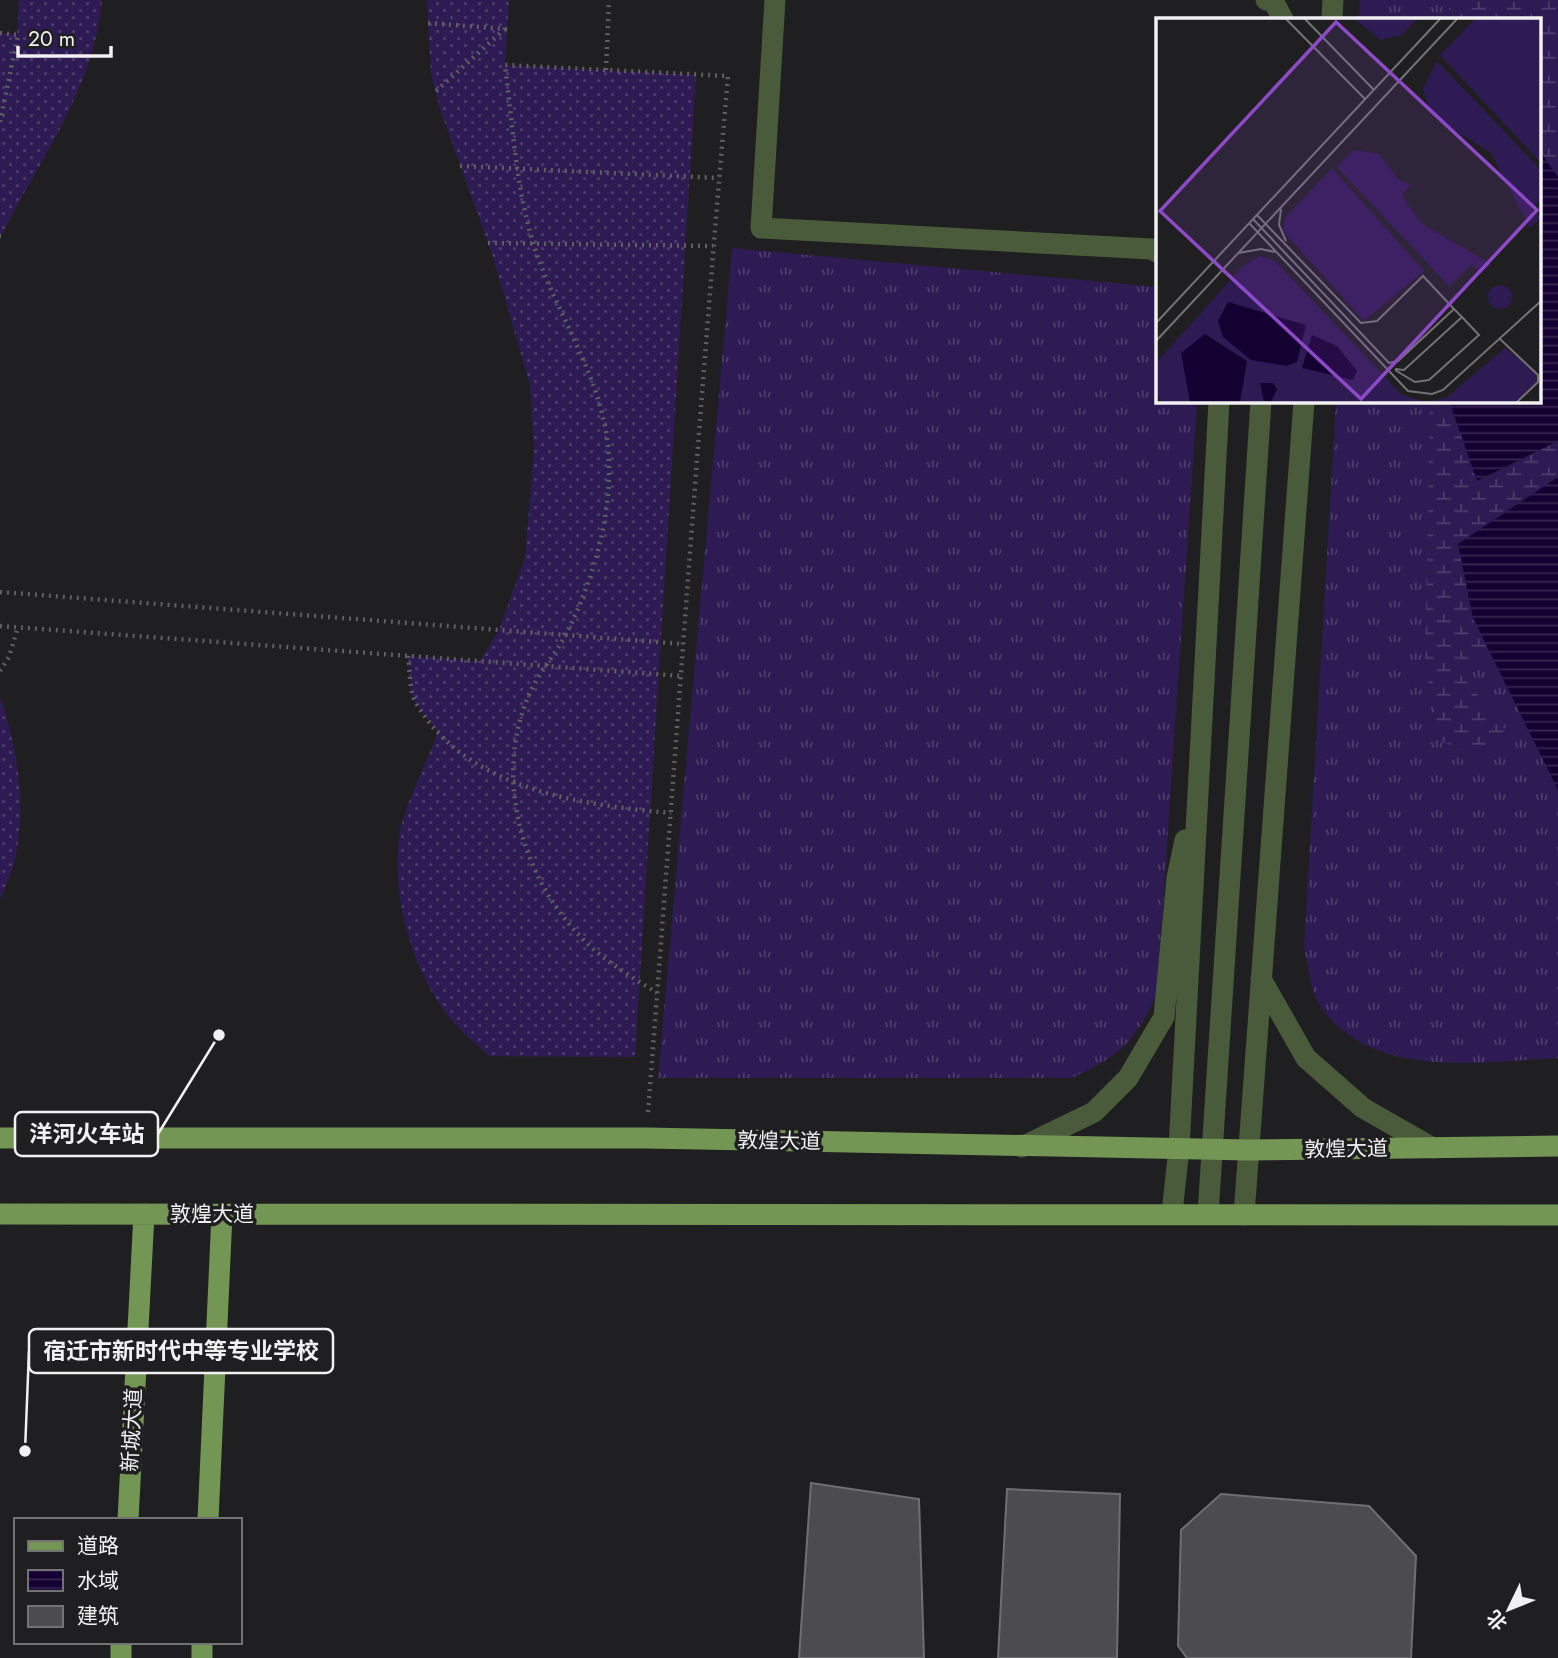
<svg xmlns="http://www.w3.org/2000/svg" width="1558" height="1658" font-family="Jost,'Noto Sans SC',sans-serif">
<defs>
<pattern id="grass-tufts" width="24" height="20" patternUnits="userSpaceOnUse" patternTransform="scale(1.75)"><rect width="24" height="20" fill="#2f1b53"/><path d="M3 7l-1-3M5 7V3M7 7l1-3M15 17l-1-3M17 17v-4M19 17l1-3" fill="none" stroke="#4e3d6c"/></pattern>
<pattern id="wetland-marsh" width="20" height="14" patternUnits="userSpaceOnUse" patternTransform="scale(1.75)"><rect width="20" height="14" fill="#2f1b53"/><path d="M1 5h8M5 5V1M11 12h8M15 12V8" fill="none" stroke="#4e3d6c"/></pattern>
<pattern id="garden-dots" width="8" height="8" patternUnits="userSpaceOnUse" patternTransform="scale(1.75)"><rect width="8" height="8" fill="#2f1b53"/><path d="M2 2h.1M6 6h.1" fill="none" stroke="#4e3d6c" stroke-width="1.8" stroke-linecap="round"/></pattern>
<pattern id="water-rules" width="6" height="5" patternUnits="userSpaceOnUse" patternTransform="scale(1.75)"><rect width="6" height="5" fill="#140031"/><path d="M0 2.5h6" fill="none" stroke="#37264f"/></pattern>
</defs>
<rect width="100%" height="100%" fill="#1f1f21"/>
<path fill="url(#grass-tufts)" d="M1360 0H1558V1058C1481 1062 1368 1081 1319 1004 1310 989 1308 964 1304 947L1336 401H1539V19H1359Z
M732 248 1157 287V401H1197L1157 994C1132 1045 1122 1054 1072 1078H658Z"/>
<path fill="url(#wetland-marsh)" d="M1449 0H1558V719L1494 642 1457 669 1508 733 1482 758 1441 741 1425 665 1430 401H1539V19H1449Z"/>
<path fill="url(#garden-dots)" d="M19 0H102C94 89 39 161 0 238V33L17 34Z
M427 0H509L505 65 696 75 635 1057 489 1056C469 1038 448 1020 435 997 407 951 391 886 400 832 405 804 428 761 438 732L412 698 408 656 480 661 499 630 525 558 534 450 530 385 492 254 441 112 431 75Z
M0 697C17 745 25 798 17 849 15 866 6 885 0 901Z"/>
<path fill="url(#water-rules)" d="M1539 150 1558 177V441L1477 481 1449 401H1539Z
M1558 477V790L1473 618 1458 544Z"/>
<path fill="#4c4c4f" stroke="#6f6e71" stroke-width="2" d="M811 1483 919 1499 924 1658H799Z
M1007 1489 1120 1494 1117 1658H998Z
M1221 1494 1369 1506 1416 1556 1411 1658H1187L1178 1646 1181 1530Z"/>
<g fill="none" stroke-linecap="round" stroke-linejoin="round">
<path stroke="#5f5f60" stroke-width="4.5" stroke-dasharray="2 5" stroke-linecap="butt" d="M428 23 505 29 435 92
M0 33 18 35 0 122
M606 70 609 0
M460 166 719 178
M0 236H1
M488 243 713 246
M0 592 684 644
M0 626 682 676
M408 656C410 669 409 691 416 703 467 790 581 805 671 813
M0 671 9 657 18 627
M648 1112C675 767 698 421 728 76L505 65C513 128 516 192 536 252 562 326 611 391 609 471 609 525 591 586 566 634 555 656 537 674 528 697 495 776 520 872 577 933 599 958 629 975 657 993"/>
<path stroke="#4a5b3b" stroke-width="21" d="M775 0 761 228 1151 249 1157 252
M1266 0 1273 1 1283 19
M1332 19 1333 0
M1261 979 1306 1058 1363 1108 1433 1148
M1022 1147 1094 1112 1128 1078 1164 1017 1177 878 1185 840
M1172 1213 1179 1148 1219 401
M1208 1214 1261 401
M1244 1215 1304 401"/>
<path stroke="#749654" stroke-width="21" d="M0 1138H646L1249 1150 1558 1146
M0 1214 1558 1215
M128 1520 144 1214
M208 1520 222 1214
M121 1658V1642
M202 1658V1642"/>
</g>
<g text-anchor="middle" stroke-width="7" stroke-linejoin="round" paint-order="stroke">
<g font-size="21" fill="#f1f1f2" stroke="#1f1f21">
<text transform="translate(779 1141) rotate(1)" y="7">敦煌大道</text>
<text transform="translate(1346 1149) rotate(-1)" y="7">敦煌大道</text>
<text x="212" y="1221">敦煌大道</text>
<text transform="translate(132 1430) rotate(-87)" y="7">新城大道</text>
</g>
</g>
<g transform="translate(1156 18)">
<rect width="385" height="385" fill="#1f1f21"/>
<path d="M176 150 268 253 208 303 127 213 129 200ZM104 238 119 243 246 377 270 384 290 380 349 330 379 353 381 364 359 384H6L0 375V345L88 247Z" fill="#2f1b53"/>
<path d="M319 1H385V145L284 37Z" fill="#2f1b53"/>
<path d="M128 283 139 289 235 384H23L6 354 65 290 74 287 134 300 135 293 122 292V286Z" fill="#2f1b53"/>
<path d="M198 1H261L246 17 225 22Z" fill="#2f1b53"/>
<path d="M281 43 385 152V181L375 190 385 200 374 210 335 135 276 98 267 71ZM198 132 223 136 243 162 255 167 247 175 248 181 266 206 335 246 325 256 316 246 293 268 181 149ZM332 279a12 12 0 1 1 24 0a12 12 0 1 1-24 0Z" fill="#2f1b53"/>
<path d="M72 284 150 307 141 344 130 348 95 342 67 319 62 303ZM49 316 91 343 84 384H34L25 335ZM156 317 181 328 201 353 197 362 146 350ZM104 365H117L121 371 115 384H108Z" fill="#140031"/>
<path fill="none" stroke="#737375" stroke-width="2" d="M130 1 209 81M149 1 218 72M125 191 123 207 130 223M97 201 233 345 242 343 298 291 267 258 221 303 205 305 101 197M93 205 252 373 276 376 287 372 385 283M82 235 105 231 119 234M0 305 284 1M344 321 382 357V364L361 384M0 323 301 1M239 351 248 352 306 299 298 291M239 352 259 364 273 362 323 317 306 299"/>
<path fill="#8d4ac7" fill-opacity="0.15" stroke="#8d4ac7" stroke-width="3.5" d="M180 4 381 192 205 381 4 193Z"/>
<rect width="385" height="385" fill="none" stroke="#f1f1f2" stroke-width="3.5"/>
</g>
<path fill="none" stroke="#f1f1f2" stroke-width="2.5" d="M219 1035L158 1134M25 1451L29 1351"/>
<g fill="#f1f1f2" stroke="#1f1f21" stroke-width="2.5">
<circle cx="219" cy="1035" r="7"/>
<circle cx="25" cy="1451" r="7"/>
</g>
<g fill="#1f1f21" stroke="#f1f1f2" stroke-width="2.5">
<rect x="15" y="1112" width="143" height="44" rx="7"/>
<rect x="29" y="1329" width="304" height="44" rx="7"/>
</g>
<g font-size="23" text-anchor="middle" font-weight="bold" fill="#f1f1f2">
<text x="87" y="1142">洋河火车站</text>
<text x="181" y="1359">宿迁市新时代中等专业学校</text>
</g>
<rect x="14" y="1518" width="228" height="126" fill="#1f1f21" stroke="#737375" stroke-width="2"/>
<rect x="28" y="1541" width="35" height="10" fill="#749654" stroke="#737375" stroke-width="2"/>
<text x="77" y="1553" font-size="21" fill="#f1f1f2">道路</text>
<rect x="28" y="1570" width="35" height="21" fill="url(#water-rules)" stroke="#737375" stroke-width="2"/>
<text x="77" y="1588" font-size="21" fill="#f1f1f2">水域</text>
<rect x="28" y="1606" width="35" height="21" fill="#4c4c4f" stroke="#737375" stroke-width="2"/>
<text x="77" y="1623" font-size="21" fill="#f1f1f2">建筑</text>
<g transform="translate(1509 1609) rotate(227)" stroke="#1f1f21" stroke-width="5" paint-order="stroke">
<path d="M0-5L12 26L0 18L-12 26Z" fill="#f1f1f2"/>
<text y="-10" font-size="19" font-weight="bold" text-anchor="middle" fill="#f1f1f2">北</text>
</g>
<path d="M18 46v10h93v-10" fill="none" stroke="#f1f1f2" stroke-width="3.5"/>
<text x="28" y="46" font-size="21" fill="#f1f1f2" stroke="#1f1f21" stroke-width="5" paint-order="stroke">20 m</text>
</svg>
